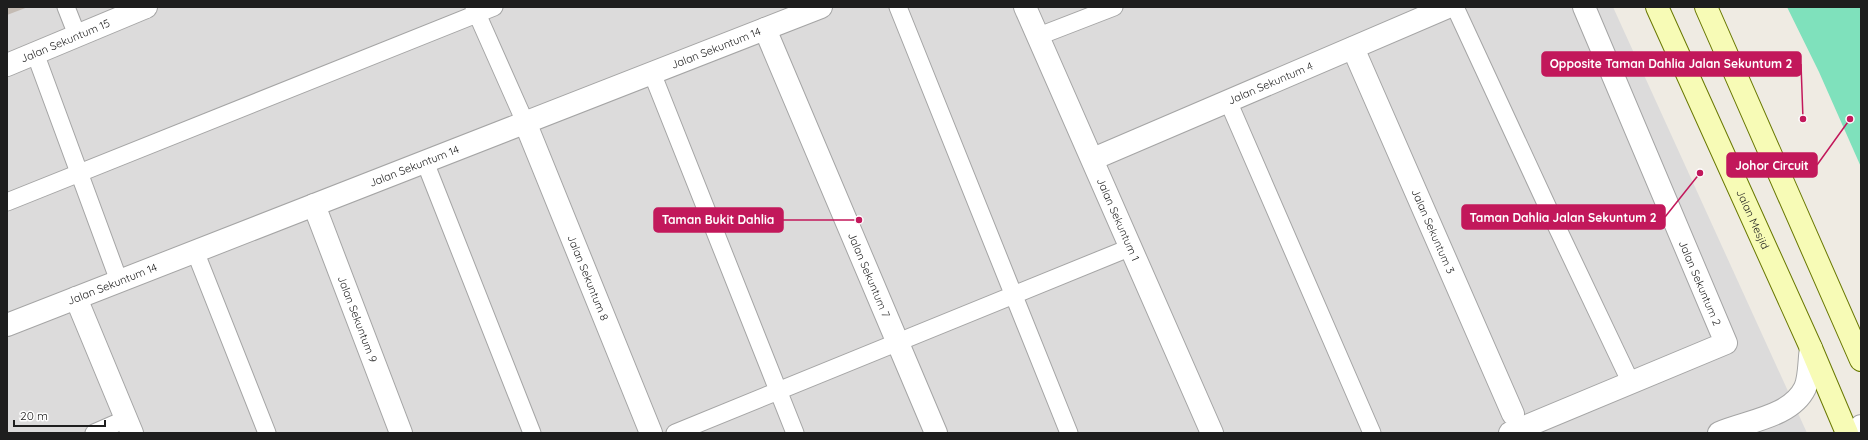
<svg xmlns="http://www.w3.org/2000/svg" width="1868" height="440" font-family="Quicksand,sans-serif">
<rect width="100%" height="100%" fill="#efebe3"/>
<path fill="#dcdbdb" d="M7 7H1613L1807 433H7Z"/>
<path fill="#7fe1bc" d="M1787 7H1861V167L1819 72Z"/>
<path fill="#c4bbb3" d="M7 7H28L7 15Z"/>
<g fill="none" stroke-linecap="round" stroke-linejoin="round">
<defs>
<path id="service" d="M66 7 77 35
M474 7 525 122
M898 7 1069 433
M1455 7 1555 223 1631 383
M1039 36 1114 7
M35 53 119 281
M652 73 795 433
M1228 101 1372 433
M425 162 532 433
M7 202 494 7
M195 251 267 433
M94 433 126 419
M675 433 1129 248"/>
<g id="minor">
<path id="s1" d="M1025 7 1212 433"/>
<path id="s2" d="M765 29 936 433"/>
<path id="s3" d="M1353 48 1513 414"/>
<path id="s4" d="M7 65 146 7"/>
<path id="s5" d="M525 122 651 433"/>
<path id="s6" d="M1093 159 1448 7"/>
<path id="s7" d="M314 205 401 433"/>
<path d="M76 298 132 433"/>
<path id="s8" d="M7 325 821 7"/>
<path d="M1510 433 1726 343 1584 7"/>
</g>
<path id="tertiary" d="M1719 433C1747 421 1791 417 1805 388 1810 377 1809 359 1811 348
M1857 433 1861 426"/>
<g id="secondary">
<path id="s9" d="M1657 7 1811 348 1847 433"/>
<path d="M1706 7 1861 360"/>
</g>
</defs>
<use href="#service" stroke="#a5a5a5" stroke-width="19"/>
<use href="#minor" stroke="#a5a5a5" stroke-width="24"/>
<use href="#tertiary" stroke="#a5a5a5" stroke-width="24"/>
<use href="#secondary" stroke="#697802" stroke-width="24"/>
<use href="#service" stroke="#fff" stroke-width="17"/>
<use href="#minor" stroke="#fff" stroke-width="22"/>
<use href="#tertiary" stroke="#fff" stroke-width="22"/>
<use href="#secondary" stroke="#f7fbb6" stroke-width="22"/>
</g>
<g text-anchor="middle" stroke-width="3" stroke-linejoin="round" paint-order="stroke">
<g font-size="11" fill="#1e1e1e" stroke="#fff">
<text dy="4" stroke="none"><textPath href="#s4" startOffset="63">Jalan Sekuntum 15</textPath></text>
<text dy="4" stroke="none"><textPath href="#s8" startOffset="761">Jalan Sekuntum 14</textPath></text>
<text dy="4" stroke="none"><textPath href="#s6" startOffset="193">Jalan Sekuntum 4</textPath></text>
<text dy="4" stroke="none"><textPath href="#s8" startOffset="437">Jalan Sekuntum 14</textPath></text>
<text dy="4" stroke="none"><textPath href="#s1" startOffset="232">Jalan Sekuntum 1</textPath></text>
<text dy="4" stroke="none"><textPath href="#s9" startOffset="233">Jalan Mesjid</textPath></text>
<text dy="4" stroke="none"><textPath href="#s3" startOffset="200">Jalan Sekuntum 3</textPath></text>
<text dy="4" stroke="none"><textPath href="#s2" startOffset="267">Jalan Sekuntum 7</textPath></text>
<text dy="4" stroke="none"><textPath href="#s5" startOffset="168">Jalan Sekuntum 8</textPath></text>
<text transform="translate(1700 283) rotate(67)" y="4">Jalan Sekuntum 2</text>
<text dy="4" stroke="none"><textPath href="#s8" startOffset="113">Jalan Sekuntum 14</textPath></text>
<text dy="4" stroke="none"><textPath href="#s7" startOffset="122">Jalan Sekuntum 9</textPath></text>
</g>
</g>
<path fill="none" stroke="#c2185b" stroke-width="1.5" d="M1803 119L1801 64M1850 119L1817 165M1700 173L1665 217M859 220L783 220"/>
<g fill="#c2185b" stroke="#fff" stroke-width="1.5">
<circle cx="1803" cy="119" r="4"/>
<circle cx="1850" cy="119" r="4"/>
<circle cx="1700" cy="173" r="4"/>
<circle cx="859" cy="220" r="4"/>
</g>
<g fill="#c2185b" stroke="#c2185b" stroke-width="1.5">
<rect x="1542" y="52" width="259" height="24" rx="4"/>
<rect x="1727" y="153" width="90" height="24" rx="4"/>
<rect x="1462" y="205" width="203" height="24" rx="4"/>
<rect x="654" y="208" width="129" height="24" rx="4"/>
</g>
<g font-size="12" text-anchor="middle" font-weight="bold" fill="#fff">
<text x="1671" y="68">Opposite Taman Dahlia Jalan Sekuntum 2</text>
<text x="1772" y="170">Johor Circuit</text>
<text x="1563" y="222">Taman Dahlia Jalan Sekuntum 2</text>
<text x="718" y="224">Taman Bukit Dahlia</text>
</g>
<rect width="1868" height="440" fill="none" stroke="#1e1e1e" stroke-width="16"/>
<path d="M14 420v6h91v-6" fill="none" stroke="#1e1e1e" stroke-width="2"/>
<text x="20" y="420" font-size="12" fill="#1e1e1e" stroke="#ffffff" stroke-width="3" paint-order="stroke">20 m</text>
</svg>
